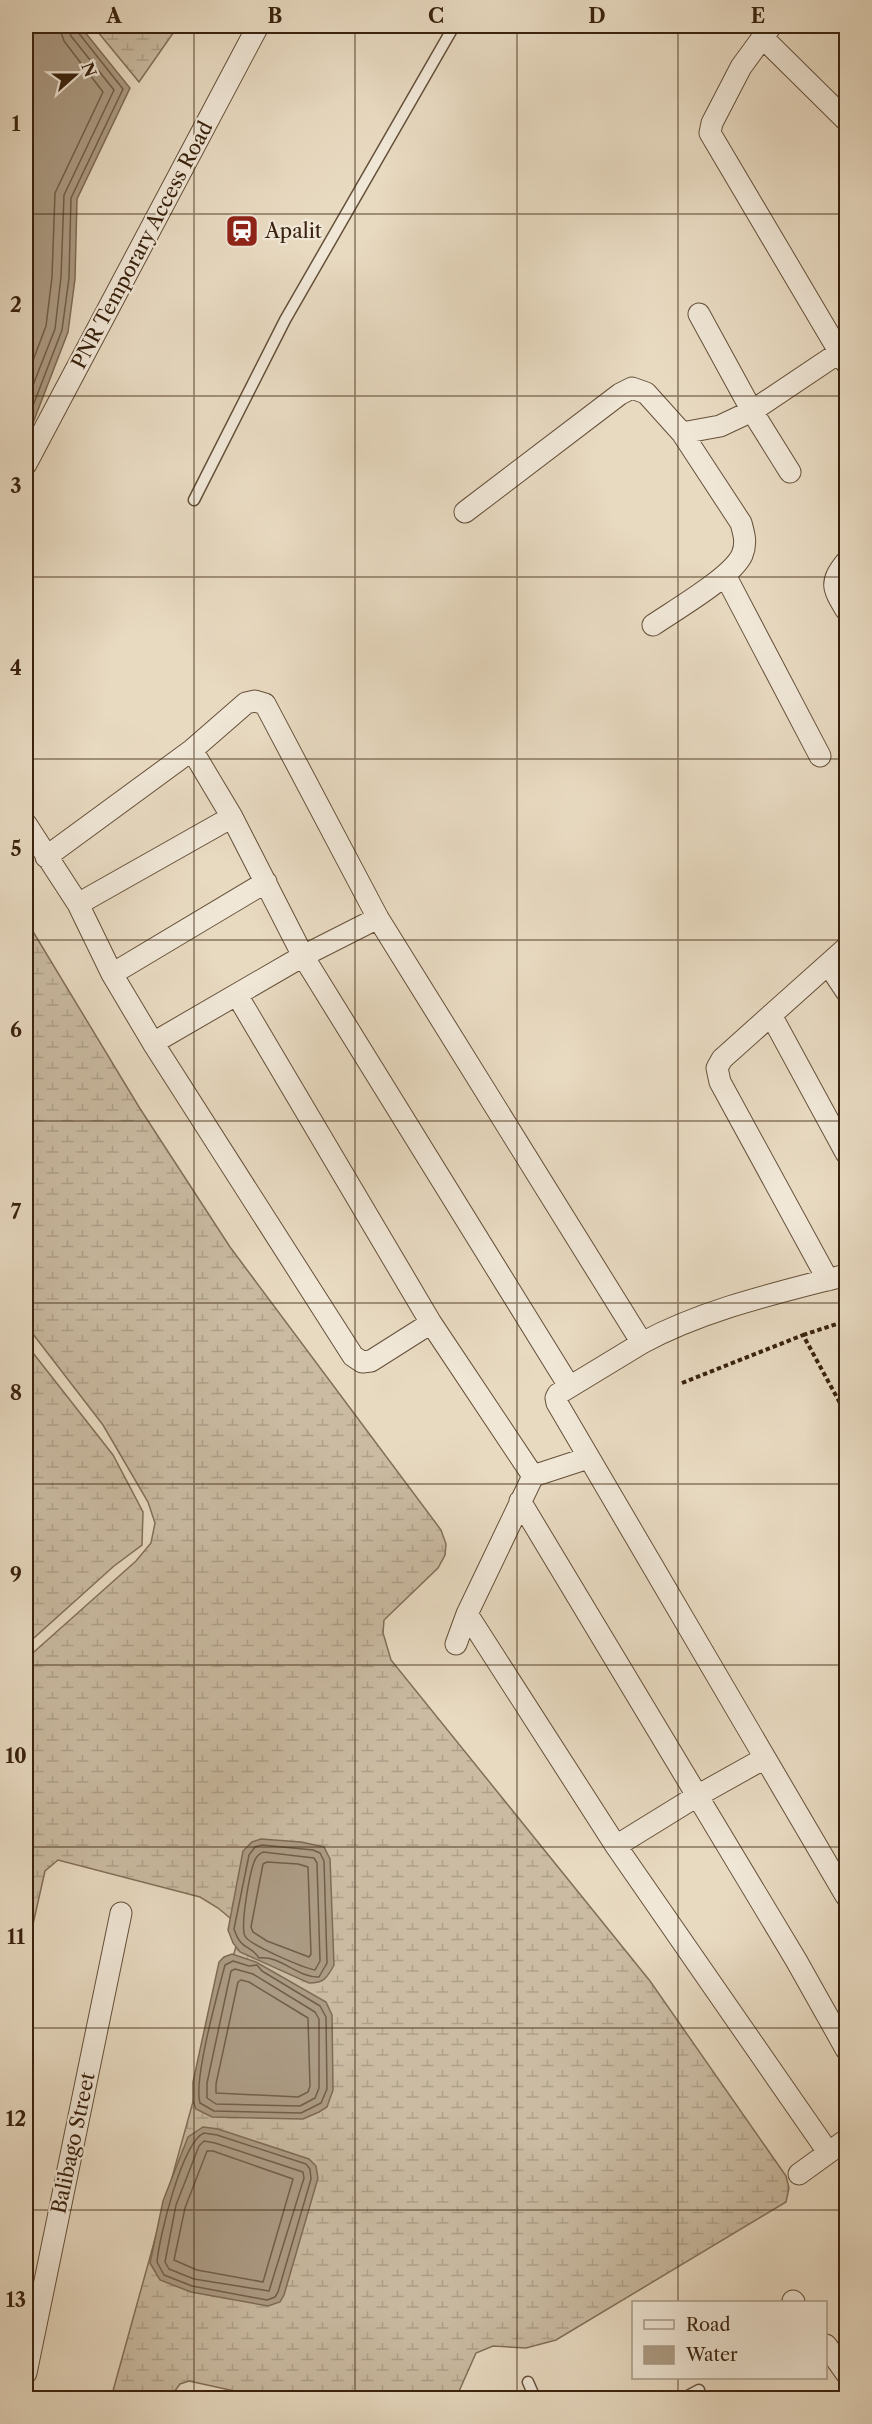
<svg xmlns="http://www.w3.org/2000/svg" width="872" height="2424" font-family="'Libre Caslon Text',serif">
<defs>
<pattern id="wetland-marsh" width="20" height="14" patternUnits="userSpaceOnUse" patternTransform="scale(1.5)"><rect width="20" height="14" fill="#cabba2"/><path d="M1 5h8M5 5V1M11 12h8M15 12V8" fill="none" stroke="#aea08a"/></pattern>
</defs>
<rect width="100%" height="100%" fill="#e8dac1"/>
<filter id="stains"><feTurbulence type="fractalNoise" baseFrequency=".00333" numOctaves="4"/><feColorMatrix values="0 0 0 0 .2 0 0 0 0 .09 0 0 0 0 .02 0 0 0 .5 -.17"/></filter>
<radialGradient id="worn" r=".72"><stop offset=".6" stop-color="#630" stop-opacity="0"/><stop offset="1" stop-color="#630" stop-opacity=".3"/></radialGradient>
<path fill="url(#wetland-marsh)" stroke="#826e58" stroke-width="1.5" d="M93 26H178L139 82Z
M26 920 139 1107 230 1247 441 1530 446 1544 445 1555 438 1568 384 1620 383 1633 391 1660 650 1981 786 2176 789 2188 786 2202 556 2340 526 2348 493 2346 476 2353 456 2398H245L239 2392 189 2381 180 2384 174 2392 173 2398H111L238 1939 236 1923 218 1908 200 1897 58 1860 45 1871 26 1955V1659L136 1561 151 1543 155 1523 148 1502 103 1425 26 1325Z
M26 1344 113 1455 143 1512 142 1545 114 1566 26 1645Z"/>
<path fill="#ac9b84" stroke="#7e6b54" stroke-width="1.5" d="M26 26H80L130 88 77 199 75 279 68 332 26 441Z
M261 1839 301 1842 324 1847 330 1859 334 1965C327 1978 324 1983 309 1983L240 1952 233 1943 228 1930 243 1851 252 1842Z
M232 1954 256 1962 326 2002 332 2015 333 2090 327 2107 319 2112 303 2119 212 2117 196 2109 193 2101V2082L219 1962 224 1957Z
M203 2127 218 2129 309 2159 316 2166 318 2178 284 2295 280 2302 268 2306 191 2292 160 2280 150 2263 163 2201 188 2137Z"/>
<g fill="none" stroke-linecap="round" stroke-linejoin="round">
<path stroke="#725e48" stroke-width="1.5" d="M26 379 46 326 52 277 55 193 103 92 64 41 59 26
M26 403 55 329 61 277 64 195 114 90 71 36 68 26
M26 424 62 330 69 278 71 198 123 89 77 31 76 26
M262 1845 313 1850 320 1853 324 1861 327 1963 319 1977C298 1978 280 1955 259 1958 250 1944 241 1951 234 1929L249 1855 255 1847Z
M263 1852 314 1858 317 1863 320 1961 315 1970C304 1968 249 1945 245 1936 240 1926 250 1868 256 1858 258 1854 260 1854 263 1852Z
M267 1862 298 1864 308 1867 311 1954 309 1957 267 1941 253 1932 251 1927 263 1864Z
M233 1961 249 1966 257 1965 262 1971 320 2006 326 2017 327 2089 321 2103 301 2113 214 2111 200 2103C193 2081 218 1992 225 1965Z
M235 1969 253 1974 315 2012 319 2019V2088L315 2098 300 2106 216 2104 207 2098V2083L231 1971Z
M241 1980 249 1982 308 2018 310 2086 308 2092 298 2097 216 2093V2084L238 1982Z
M204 2133 217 2135 306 2164 310 2169 311 2179 278 2292 275 2297 267 2300 192 2286 164 2275 157 2262C159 2238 182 2142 204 2133Z
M204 2141 215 2143 303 2172 304 2178 269 2291 194 2279 169 2269 165 2262 176 2205 199 2146Z
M207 2151H213L293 2179 263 2282 197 2270 174 2260 185 2208Z"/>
<defs>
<path id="service" d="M194 500 285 320 454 26
M528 2382 535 2398
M684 2398 699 2390"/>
<path id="minor" d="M771 26 741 67 712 123 710 133 846 363
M763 38 846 120
M699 314 752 411 790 472
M682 433 720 426 752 411 846 348
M26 464 258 26
M465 512 620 394 632 388 646 393 682 433 741 523C744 534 747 543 742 555 732 577 675 610 653 625
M846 562C829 583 833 588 846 610
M725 575 820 756
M192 750 232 817 303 956 569 1386
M26 824 78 904 112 974 153 1043 353 1356 362 1362 371 1361 431 1323
M46 857 192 750 246 703 255 701 265 704 378 918 642 1343 558 1394 556 1398 557 1403 846 1896
M78 904 232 817
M828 964 846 991
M112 974 266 882
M237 995 431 1323 533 1476
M771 1015 846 1153
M153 1043 303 956 378 918
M828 1280 720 1082 717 1068 722 1059 846 948
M642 1343C705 1309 777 1293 846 1275
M520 1501 796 1960 846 2049
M467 1614 616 1846 828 2152
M456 1644 467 1614 533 1476 588 1458
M616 1846 697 1796 765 1758
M799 2174 846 2140
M793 2301 794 2302
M826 2345 846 2373
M26 2373 121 1913"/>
</defs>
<use href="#service" stroke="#65503a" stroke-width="13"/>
<use href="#minor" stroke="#65503a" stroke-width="23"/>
<path stroke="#39220d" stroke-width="4" stroke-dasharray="4.5 3" stroke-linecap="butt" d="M803 1335 846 1321
M682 1383 803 1335 846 1414"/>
<use href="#service" stroke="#f0e7d7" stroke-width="10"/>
<use href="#minor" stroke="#f0e7d7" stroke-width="21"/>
</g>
<path fill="none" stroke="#39220d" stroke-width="1.5" stroke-opacity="0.55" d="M194 26V2398M355 26V2398M517 26V2398M678 26V2302M26 214H846M26 396H846M26 577H846M26 759H846M26 940H846M26 1121H846M26 1303H846M26 1484H846M26 1665H846M26 1847H846M26 2028H846M26 2210H846M678 2378V2398"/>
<defs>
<symbol id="station-square" viewBox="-11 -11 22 22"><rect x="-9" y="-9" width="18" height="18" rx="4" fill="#8f2418" stroke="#f0e7d7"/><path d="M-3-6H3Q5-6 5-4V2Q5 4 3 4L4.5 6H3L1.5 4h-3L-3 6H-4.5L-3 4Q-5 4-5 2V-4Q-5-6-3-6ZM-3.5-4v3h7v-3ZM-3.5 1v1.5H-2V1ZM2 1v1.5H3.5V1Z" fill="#fff"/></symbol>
</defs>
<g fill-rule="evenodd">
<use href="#station-square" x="223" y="212" width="38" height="38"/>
</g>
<g text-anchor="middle" stroke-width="4.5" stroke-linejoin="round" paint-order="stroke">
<g font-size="20" fill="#39220d" stroke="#f0e7d7" text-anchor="start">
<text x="265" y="238">Apalit</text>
</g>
<g font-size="20" fill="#39220d" stroke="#f0e7d7">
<text transform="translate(142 245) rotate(-62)" y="7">PNR Temporary Access Road</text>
<text transform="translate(73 2143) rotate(-78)" y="7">Balibago Street</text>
</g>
</g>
<rect width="872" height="2424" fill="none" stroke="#e8dac1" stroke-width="66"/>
<rect x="632" y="2301" width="195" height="78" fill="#f0e7d7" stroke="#a79886" stroke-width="1.5"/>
<rect x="644" y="2320" width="30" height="9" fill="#f0e7d7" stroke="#a79886" stroke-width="1.5"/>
<text x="686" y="2331" font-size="18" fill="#39220d">Road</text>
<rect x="644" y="2346" width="30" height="18" fill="#ac9b84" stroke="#a79886" stroke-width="1.5"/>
<text x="686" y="2361" font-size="18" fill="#39220d">Water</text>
<g transform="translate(75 75) rotate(69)" stroke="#f0e7d7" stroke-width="4.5" paint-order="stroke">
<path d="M0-4.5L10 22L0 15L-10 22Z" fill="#39220d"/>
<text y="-9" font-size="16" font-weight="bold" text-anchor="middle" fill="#39220d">N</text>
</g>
<rect x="33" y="33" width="806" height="2358" fill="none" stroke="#39220d" stroke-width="2"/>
<g font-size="20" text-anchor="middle" font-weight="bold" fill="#39220d">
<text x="114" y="23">A</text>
<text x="275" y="23">B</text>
<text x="436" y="23">C</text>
<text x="597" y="23">D</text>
<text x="758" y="23">E</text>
<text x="16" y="131">1</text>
<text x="16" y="312">2</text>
<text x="16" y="493">3</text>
<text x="16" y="675">4</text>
<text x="16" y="856">5</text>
<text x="16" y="1037">6</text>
<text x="16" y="1219">7</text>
<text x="16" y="1400">8</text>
<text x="16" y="1582">9</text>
<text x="16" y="1763">10</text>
<text x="16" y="1944">11</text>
<text x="16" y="2126">12</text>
<text x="16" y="2307">13</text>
</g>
<rect width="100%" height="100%" filter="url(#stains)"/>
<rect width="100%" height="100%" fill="url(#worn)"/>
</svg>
